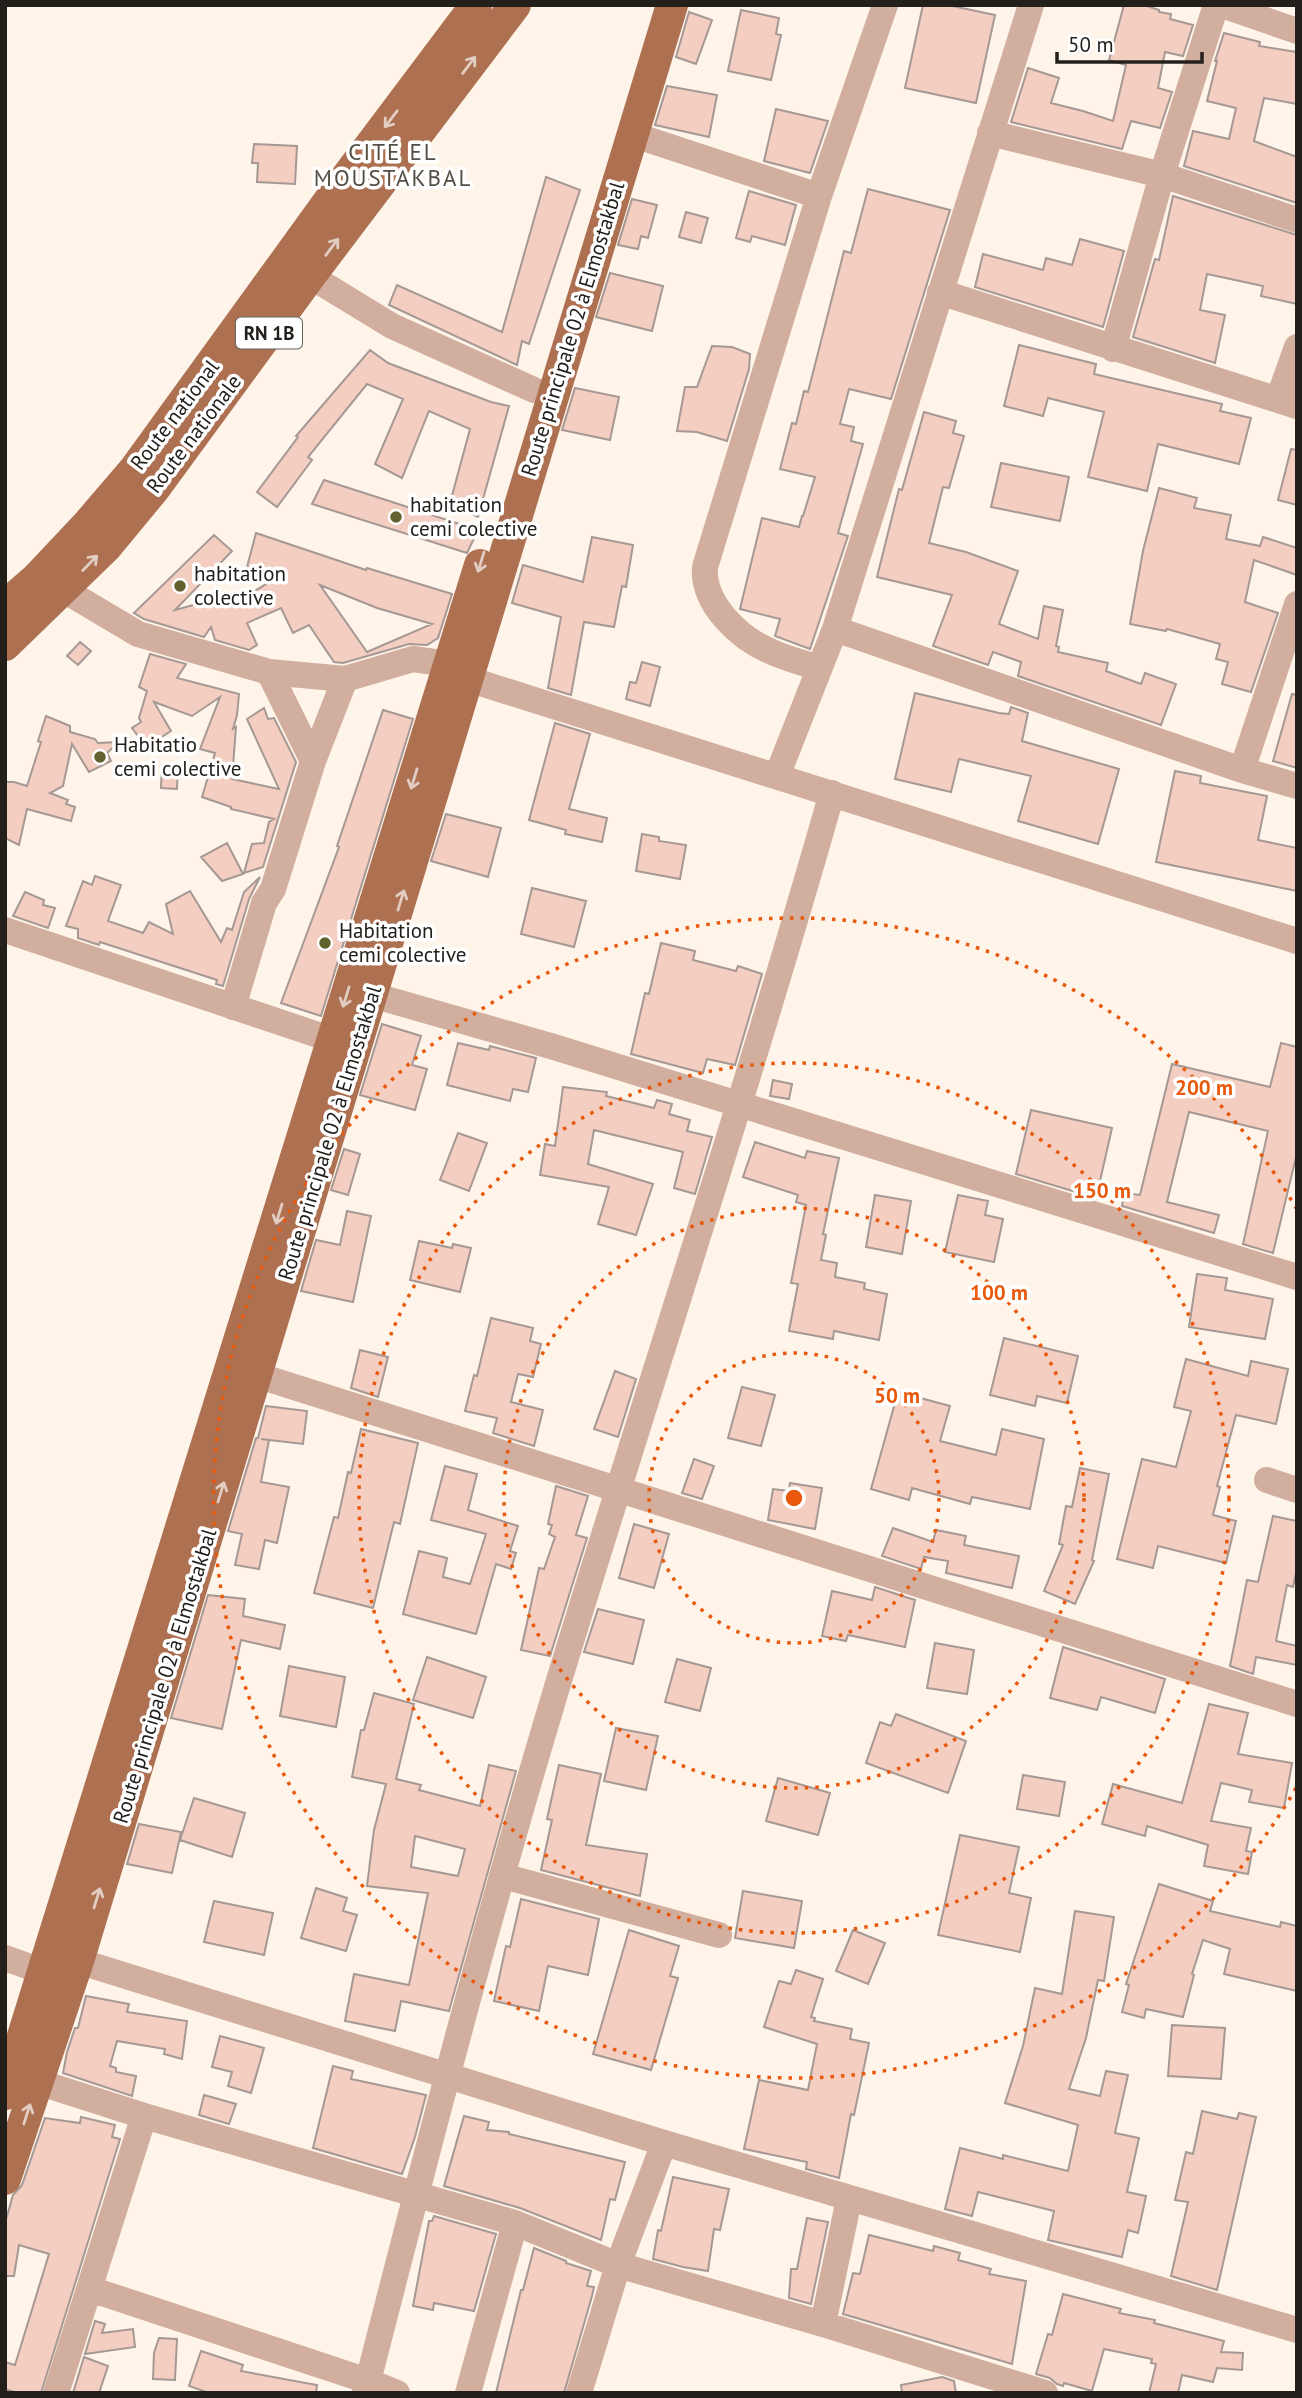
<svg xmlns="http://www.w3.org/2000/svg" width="1302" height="2398" font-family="'PT Sans',sans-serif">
<rect width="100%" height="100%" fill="#fef4e9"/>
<path fill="#f3cec1" stroke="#a69894" stroke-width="2" fill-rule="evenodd" d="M923 5H948L995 15 976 103 905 88Z
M1124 5H1144L1159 10V12L1171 14 1170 19 1193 25 1183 56 1165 52 1158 88 1172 92 1160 128 1131 121 1122 149 1011 122 1028 68 1059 78 1051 103 1083 111 1113 121 1126 65 1109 60Z
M741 10 779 18 776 34 781 35 771 80 728 71Z
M689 12 712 20 696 64 676 57Z
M1224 33 1260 42 1259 46 1297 52V104L1264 98 1254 141 1297 157V203L1184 166 1193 131 1229 139 1236 108 1207 101 1217 61H1215Z
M667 86 717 95 709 137 655 125Z
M776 109 828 121 810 173 764 161Z
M254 144 297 146 295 184 257 182 258 163H252Z
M546 177 580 190 529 344 522 341 517 365 389 305 397 285 502 332Z
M868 189 950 210 891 399 849 389 840 424 854 427 851 441 863 444 838 533 848 536 810 649 775 636 780 619 740 609 762 518 799 527 802 516H803L815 477 780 469 792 423 796 424 804 391 808 392 844 251 851 253Z
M749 191 796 205 785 245 752 236 750 242 736 238Z
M1173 196 1297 235V304L1261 296 1263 286 1207 274 1200 310 1225 315 1215 363 1133 337 1155 259 1159 260Z
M632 199 657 205 648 238 641 236 638 249 618 245Z
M686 212 708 218 701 243 679 237Z
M1080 239 1124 251 1103 327 975 287 983 254 1043 270 1046 258 1072 265Z
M610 273 663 286 652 331 596 317Z
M1019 345 1096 364 1094 374 1222 404 1220 411 1251 418 1239 464 1158 444 1147 491 1088 477 1104 412 1048 398 1043 416 1004 406Z
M712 346 732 347 750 354 749 369 727 441 697 432 677 431 685 387H697Z
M370 350 388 363 491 402 509 406 478 517 450 503 470 429 429 411 402 478 375 464 403 399 367 384 308 457 312 460 277 507 257 492 298 437 296 436Z
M575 388 619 397 610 440 562 430Z
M924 412 956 421 953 433 964 436 949 488 943 487 929 543 966 552 1018 571 999 624 1038 639 1044 606 1063 610 1056 646 1059 647 1058 652 1108 663 1106 671 1141 684 1145 673 1176 684 1161 725 1018 676 1021 662 993 652 988 665 933 646 952 595 877 577 899 489 902 490Z
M1291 449 1297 450V505L1278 500Z
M1001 463 1069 477 1060 521 991 507Z
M324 480 386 500 478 530 467 553 312 504Z
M1159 488 1197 498 1194 508 1231 515 1226 539 1260 546 1263 537 1297 548V575L1254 560 1245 602 1278 613 1251 692 1222 684 1228 662 1216 659 1220 644 1167 629 1166 631 1130 624 1143 551Z
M256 533 366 570 367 568 452 594 438 638 427 645 409 644 343 663 334 662 309 625 293 633 281 608 247 623 257 645 249 650 215 640 211 627 204 637 144 619 134 613 214 535 232 551 175 610 226 596 234 604 282 574 247 567ZM320 585 377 608 432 624 367 652Z
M592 537 633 545 626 587 622 586 614 627 584 622 571 695 548 688 561 617 512 603 523 565 583 582Z
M80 642 91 651 78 665 67 656Z
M150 654 186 664 177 678 239 694 237 715 233 729 236 727 232 779 279 789 247 719 264 708 268 719 274 718 296 762 263 867 244 873 252 844 264 843 269 822 274 819 231 809V807L202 797 215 753 200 749 220 697 192 716 154 702 171 731 146 747 132 728 141 722 139 718 147 691 139 687Z
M642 662 660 667 650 706 626 699 630 682 636 683Z
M915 693 999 713 1009 714 1011 707 1028 713 1022 741 1119 769 1098 844 1018 821 1031 776 959 759 951 792 895 779Z
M1292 694 1297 695V768L1273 761Z
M383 710 413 719 321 1016 281 1003 339 847 337 846Z
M46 716 70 726V732L95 739 98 743 119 742 107 753 111 761 89 772 72 744 63 786 50 793 68 800 66 804 75 807 71 821 27 809 19 845 5 838V782H14L27 786 41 742 38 741Z
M555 723 590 734 569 809 607 818 602 842 565 834 566 830 529 820Z
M162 765H178L177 789 161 788Z
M1175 771 1201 776 1200 783 1267 796 1258 840 1297 848V891L1156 862Z
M446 814 501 828 488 877 431 861Z
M642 834 659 837V841L686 845 680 879 636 871Z
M227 843 243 874 222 881 201 857Z
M95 876 121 885 108 921 143 933 149 922 173 934 166 904 190 891 221 942 227 928 232 930 244 892 260 877 249 899 223 986 216 984 217 980 100 942 99 945 78 938V929L66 926 83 881 92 885Z
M532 888 586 901 574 947 521 934Z
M25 892 44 900 43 905 55 908 48 928 13 916Z
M661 943 695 951 693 960 736 971 738 966 762 974 735 1065 707 1059 703 1073 631 1054 645 993 649 994Z
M382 1024 421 1036 412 1065 427 1069 415 1110 360 1095Z
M458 1043 489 1050 490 1046 536 1058 528 1092 513 1089 510 1101 447 1085Z
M1281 1043 1297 1047V1153L1273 1253 1243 1244 1268 1131 1189 1112 1167 1202 1219 1215 1214 1233 1122 1206 1124 1193 1140 1195 1172 1064 1270 1087Z
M773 1080 792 1084 789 1099 770 1096Z
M563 1087 607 1092 606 1096 654 1108 657 1100 672 1104 669 1114 690 1120 687 1131 712 1137 695 1194 674 1188 683 1152 594 1130 588 1164 653 1184 636 1235 598 1224 609 1187 540 1175 545 1144 555 1146Z
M1031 1110 1112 1128 1100 1181H1103L1099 1199 1016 1174Z
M458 1133 487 1143 469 1191 440 1180Z
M755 1142 805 1158 807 1151 839 1158 823 1234 826 1235 821 1260 837 1263 835 1277 865 1283 864 1289 887 1294 879 1340 834 1331 833 1339 789 1331 798 1284 791 1283 806 1205 796 1202 798 1195 743 1177Z
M344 1149 360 1154 348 1195 331 1190Z
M875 1195 911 1201 902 1254 866 1247Z
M958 1195 988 1201 985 1215 1003 1219 994 1262 945 1252Z
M347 1211 371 1216 353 1302 301 1291 316 1240 340 1245Z
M419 1241 452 1248 453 1244 471 1248 460 1292 410 1280Z
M1197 1274 1227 1278 1225 1290 1273 1299 1265 1339 1189 1327Z
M491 1318 533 1328 530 1341 541 1344 533 1377 518 1374 511 1402 543 1410 534 1446 493 1433 497 1418 465 1411 474 1375 477 1376Z
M1004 1338 1078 1356 1067 1403 1037 1396 1035 1406 990 1395Z
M360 1350 388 1357 378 1397 351 1388Z
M1186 1359 1248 1376 1251 1361 1288 1369 1276 1424 1236 1415 1217 1486 1220 1487 1213 1515 1236 1521 1226 1563 1158 1546 1153 1568 1117 1559 1142 1459 1176 1467 1191 1411 1174 1407Z
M615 1371 636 1379 618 1437 594 1429Z
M742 1387 775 1395 761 1446 728 1438Z
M898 1392 950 1406 940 1441 996 1455 1002 1429 1044 1439 1030 1509 972 1497 970 1504 912 1488 909 1500 871 1489Z
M266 1406 307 1411 303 1444 261 1439 269 1440 261 1482 289 1487 277 1543 265 1540 259 1569 235 1565 242 1534 228 1531 256 1438H258Z
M361 1429 418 1443 400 1524 394 1522 373 1608 314 1593 334 1517 338 1518 348 1472 351 1473Z
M694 1459 714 1466 702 1499 682 1493Z
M445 1466 477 1474 468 1510 518 1526 510 1551 516 1553 511 1569 496 1564 476 1634 403 1614 419 1551 447 1558 443 1577 470 1584 486 1534 431 1520Z
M1080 1468 1109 1474 1092 1560 1094 1561 1075 1604 1044 1591 1063 1545 1059 1544 1066 1506 1072 1507Z
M790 1483 822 1488 815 1529 768 1520 773 1489 789 1491Z
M556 1486 588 1496 576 1535 587 1538 550 1656 521 1650 539 1568 544 1569 555 1537 549 1534 552 1525 548 1524Z
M1273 1516 1297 1521V1568L1293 1587 1287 1585 1276 1641 1297 1646V1665L1256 1657 1253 1674 1230 1666 1247 1580 1258 1582Z
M634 1524 669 1534 654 1588 619 1578Z
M893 1528 933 1542 936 1530 966 1536 964 1545 1019 1556 1012 1588 946 1573 948 1561 924 1557 921 1569 882 1556Z
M875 1587 915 1600 905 1647 848 1635 846 1641 822 1636 832 1591 872 1600Z
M208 1595 245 1599 243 1616 285 1625 280 1649 241 1640 222 1729 171 1718Z
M598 1609 644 1620 633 1664 584 1652Z
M935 1643 974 1650 967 1694 927 1688Z
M1063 1647 1165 1679 1155 1713 1101 1697 1097 1710 1050 1698Z
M427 1657 486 1677 473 1718 413 1700Z
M677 1659 711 1668 700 1711 665 1702Z
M289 1666 345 1677 336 1727 280 1716Z
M374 1693 414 1704 396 1779 421 1785 419 1790 480 1806 489 1765 516 1771 449 2011 401 2001 395 2031 345 2021 354 1974 409 1985 428 1893 367 1886 374 1830 386 1784 352 1777 361 1730H364ZM415 1836 465 1849 458 1876 411 1867Z
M1209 1704 1248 1713 1238 1754 1292 1763 1284 1808 1249 1802 1252 1790 1221 1783 1211 1821 1251 1828 1246 1851 1252 1852 1248 1874 1204 1866 1208 1845 1147 1826 1145 1836 1102 1824 1113 1784 1182 1803Z
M896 1714 966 1741 948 1793 866 1763 880 1722 891 1726Z
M616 1728 658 1736 646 1790 604 1781Z
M559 1765 601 1774 586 1845 647 1854 640 1896 541 1870 552 1820 547 1819Z
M1023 1775 1065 1782 1059 1816 1017 1809Z
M778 1778 830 1793 818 1835 766 1821Z
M194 1798 245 1813 232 1857 180 1840Z
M139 1824 181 1832 172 1873 127 1864Z
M960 1835 1019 1847 1009 1893 1031 1898 1020 1952 938 1935Z
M1159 1884 1213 1901 1210 1911 1280 1927 1281 1922 1297 1926V1991L1224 1974 1230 1949 1203 1940 1192 1974 1194 1975 1183 2017 1146 2009 1144 2018 1122 2012 1129 1985 1126 1984Z
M316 1888 347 1898 343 1911 357 1915 346 1951 301 1938Z
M743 1891 802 1901 794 1948 735 1938Z
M521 1899 599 1919 588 1975 548 1966 539 2011 494 2001 506 1946 510 1947Z
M214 1901 273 1913 264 1955 204 1942Z
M1075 1911 1114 1917 1104 1981 1098 1980 1086 2038 1069 2089 1100 2096 1106 2071 1128 2075 1115 2133 1139 2138 1127 2192 1146 2196 1138 2233 1128 2230 1122 2257 1048 2240 1054 2211 978 2192 972 2216 945 2209 960 2148 1003 2159V2155L1068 2171 1078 2125 1005 2103 1023 2046 1035 1988 1062 1994Z
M629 1930 679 1946 670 1976 678 1978 651 2070 593 2054Z
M853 1930 885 1943 868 1984 836 1971Z
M796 1970 823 1979 811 2017 815 2018 814 2021 852 2029 850 2039 869 2043 854 2115 851 2114 839 2178 806 2169 807 2162 744 2149 759 2080 808 2090 817 2044 764 2027 779 1981 791 1984Z
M86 1996 129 2004 127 2012 187 2021 182 2059 164 2054 165 2049 117 2041 110 2066 116 2068V2072L136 2076 132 2096 63 2073 67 2052 75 2028H78Z
M1172 2025 1225 2028 1221 2079 1168 2076Z
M220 2036 264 2048 251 2093 228 2086 232 2072 212 2067Z
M333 2066 353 2071 351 2079 426 2095 415 2137 402 2174 313 2148Z
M204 2095 236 2104 229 2124 199 2115Z
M1202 2111 1237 2119 1239 2113 1256 2117 1217 2290 1171 2276 1188 2202 1175 2200 1186 2152 1193 2154Z
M464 2116 489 2122 487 2130 509 2132V2134L625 2162 615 2200 610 2199 601 2240 520 2208 444 2186Z
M81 2117 115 2125 112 2137 120 2139 41 2393H18L5 2389V2362L15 2365 49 2254 19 2245 14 2276H5V2223L13 2195 22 2185 45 2118 80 2123Z
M673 2177 729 2189 720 2230 714 2229 708 2271 683 2267 653 2259 658 2230 661 2231Z
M434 2216 496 2234 474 2311 434 2303 433 2310 413 2306 429 2221H432Z
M807 2218 828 2222 811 2304 789 2298 791 2269H797Z
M869 2235 933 2251 934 2246 960 2253 958 2260 991 2269 989 2274 1026 2281 1012 2364 843 2314 853 2273 860 2274Z
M534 2248 566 2261V2263L591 2271 587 2286 594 2287 592 2296 564 2393H496L521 2290H523Z
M1063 2294 1121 2309 1119 2313 1155 2320 1154 2323 1224 2341 1221 2352 1243 2353 1242 2370 1217 2368 1213 2382 1182 2375 1178 2393H1149L1156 2364 1151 2363 1152 2359 1104 2349 1092 2391 1064 2383 1063 2386 1057 2384 1050 2378 1036 2374 1048 2334 1052 2335Z
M95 2321 105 2324 102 2333 133 2329 135 2347 85 2354Z
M159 2338 177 2339 175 2380 153 2379 154 2353Z
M201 2351 243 2365 241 2371 317 2385 316 2393H209L189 2386Z
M84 2357 108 2366 99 2393H73Z
M942 2377 954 2381 956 2393H902L901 2385Z"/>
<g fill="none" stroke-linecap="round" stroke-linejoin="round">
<path stroke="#d1ae9d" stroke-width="26" d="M1222 5 1297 31
M990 133 1162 175 1297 220
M631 134 819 196
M310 276 392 326 534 390
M940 292 1297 406
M1113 349 1162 175 1216 5
M1278 400 1297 347
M64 590 138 634 269 672 345 679 413 659 449 664
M835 629 1242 770 1297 786
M819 668C804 663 787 659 772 652 740 639 702 604 705 567L819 196 885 5
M269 672 313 761
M468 679 1297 941
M1242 770 1297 604
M777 776 835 629 1031 5
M5 930 333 1040
M372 995 554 1047 1297 1277
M233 1007 264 903 273 889 313 761 345 679
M256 1375 1297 1704
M1267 1480 1297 1490
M503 1876 719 1935
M5 1958 44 1972
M78 1961 664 2143 1297 2330
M38 2082 144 2116 515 2223 618 2265 823 2324 1045 2393
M90 2289 368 2381 397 2393
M823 2324 849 2199
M56 2393 144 2116
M365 2393C432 2131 500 1868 581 1609 665 1337 754 1067 832 793
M468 2393 515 2223
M579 2393 618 2265 664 2143"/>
<path stroke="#ad7051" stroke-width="32" d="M5 606 37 578 87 525 135 469 337 190 476 5
M5 645 106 547 154 489 310 276 515 5
M5 2094 480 565
M5 2179 78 1961 672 5"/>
</g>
<defs><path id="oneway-shaft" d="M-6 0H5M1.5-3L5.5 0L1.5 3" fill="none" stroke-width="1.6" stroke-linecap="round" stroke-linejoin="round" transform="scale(1.75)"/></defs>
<g stroke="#e2cdc2">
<use href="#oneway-shaft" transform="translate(469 65) rotate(-53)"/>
<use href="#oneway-shaft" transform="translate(391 119) rotate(127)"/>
<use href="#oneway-shaft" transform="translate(332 247) rotate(-53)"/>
<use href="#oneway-shaft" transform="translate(481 562) rotate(107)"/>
<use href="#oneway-shaft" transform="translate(90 563) rotate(-46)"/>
<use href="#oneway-shaft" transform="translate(414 779) rotate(107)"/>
<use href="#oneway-shaft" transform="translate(401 900) rotate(-73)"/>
<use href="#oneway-shaft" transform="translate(346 997) rotate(107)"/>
<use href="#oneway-shaft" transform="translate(279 1214) rotate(107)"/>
<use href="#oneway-shaft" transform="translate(221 1492) rotate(-73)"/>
<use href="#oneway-shaft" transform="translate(97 1898) rotate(-73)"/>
<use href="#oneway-shaft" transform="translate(27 2114) rotate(-72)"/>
</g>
<g fill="none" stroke="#e8590c" stroke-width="3.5" stroke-dasharray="3.5 7">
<circle cx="794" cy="1498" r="145"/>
<circle cx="794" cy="1498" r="290"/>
<circle cx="794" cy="1498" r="435"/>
<path d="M1296 1788A580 580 0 1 1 1296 1208"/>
</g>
<g fill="#62622f" stroke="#fff" stroke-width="2.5">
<circle cx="396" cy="517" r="7"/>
<circle cx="180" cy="586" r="7"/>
<circle cx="100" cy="757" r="7"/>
<circle cx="325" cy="943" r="7"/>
</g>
<g text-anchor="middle" stroke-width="7" stroke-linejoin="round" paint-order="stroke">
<rect fill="#fff" stroke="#656360" stroke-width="2" x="236" y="317.5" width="66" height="31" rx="5"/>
<g font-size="19" font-weight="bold" fill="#23201c">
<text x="269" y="340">RN 1B</text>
</g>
<g font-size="21" fill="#23201c" stroke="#fff">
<text transform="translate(573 329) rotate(-73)" y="7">Route principale 02 à Elmostakbal</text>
<text transform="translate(175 415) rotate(-53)" y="7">Route national</text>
<text transform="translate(194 434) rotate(-53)" y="7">Route nationale</text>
<text transform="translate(330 1133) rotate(-73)" y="7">Route principale 02 à Elmostakbal</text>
<text transform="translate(165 1676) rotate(-73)" y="7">Route principale 02 à Elmostakbal</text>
</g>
<g font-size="21" fill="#23201c" stroke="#fff" text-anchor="start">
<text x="410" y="512">habitation<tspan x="410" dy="24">cemi colective</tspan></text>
<text x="194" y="581">habitation<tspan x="194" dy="24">colective</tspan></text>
<text x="114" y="752">Habitatio<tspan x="114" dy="24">cemi colective</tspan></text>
<text x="339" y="938">Habitation<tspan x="339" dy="24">cemi colective</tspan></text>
</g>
<g font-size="23" letter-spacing="2" fill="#554e45" stroke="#fff">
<text x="393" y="160">CITÉ EL<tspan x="393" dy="26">MOUSTAKBAL</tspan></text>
</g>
</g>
<circle cx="794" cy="1498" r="10" fill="#e8590c" stroke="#fff" stroke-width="3.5"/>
<g font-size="21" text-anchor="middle" font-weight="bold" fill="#e8590c" stroke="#fff" stroke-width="7" stroke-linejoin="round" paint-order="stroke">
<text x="1204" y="1095">200 m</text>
<text x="1102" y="1198">150 m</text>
<text x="999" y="1300">100 m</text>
<text x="897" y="1403">50 m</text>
</g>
<rect width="1302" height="2398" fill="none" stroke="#23201c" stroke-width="14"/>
<path d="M1057 52v10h145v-10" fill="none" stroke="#23201c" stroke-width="3.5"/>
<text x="1068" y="52" font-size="21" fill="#23201c" stroke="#ffffff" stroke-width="5" paint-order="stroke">50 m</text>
</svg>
